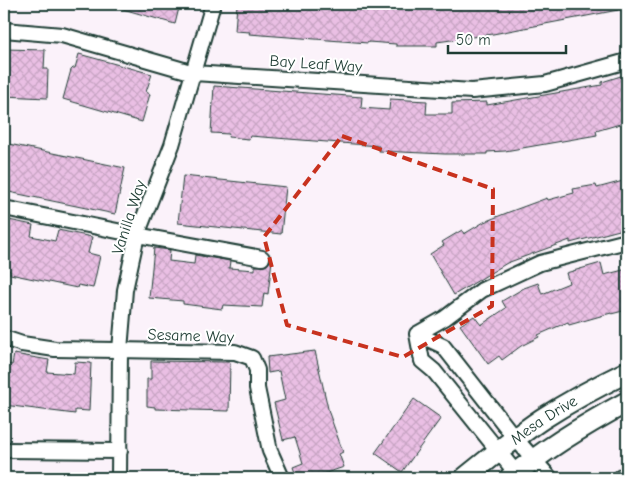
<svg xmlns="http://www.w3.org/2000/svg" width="631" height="482" font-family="'Comic Neue',sans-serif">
<defs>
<pattern id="building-cross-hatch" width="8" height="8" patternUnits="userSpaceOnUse" patternTransform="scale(1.25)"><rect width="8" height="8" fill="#eabfe4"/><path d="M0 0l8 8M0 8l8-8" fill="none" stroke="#c8a5c4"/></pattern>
</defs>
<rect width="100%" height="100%" fill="#fbf2fa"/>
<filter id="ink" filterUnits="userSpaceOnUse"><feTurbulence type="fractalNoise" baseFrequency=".02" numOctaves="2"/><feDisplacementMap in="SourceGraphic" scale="10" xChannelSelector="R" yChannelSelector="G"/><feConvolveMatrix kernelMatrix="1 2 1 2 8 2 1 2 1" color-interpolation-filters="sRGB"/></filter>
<g filter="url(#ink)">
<path fill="url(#building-cross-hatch)" stroke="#1f3d34" d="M117 4H180L175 24 116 7Z
M237 4H374L373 6 402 4H617L618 10 493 34 437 42V46H396V44L368 42V43L249 34 250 32 235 31Z
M4 49 45 50 44 69H48L47 98 4 96Z
M79 54 152 74 146 92 150 94 142 122 63 99 71 70 73 68H75Z
M627 74V122L596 131 597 135 505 151 487 152V154H445L379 151V146L250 136 249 139 228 137 229 134 211 133 214 86 362 97 361 108 389 110 390 99 427 101 426 114H452V103L487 102V105L602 85V82Z
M4 143 125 168 115 214 4 191Z
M183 176 286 187 281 234 178 223Z
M627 180V228L570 243V240L507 263 454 295 430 254 444 245 442 242 462 230 464 234 484 222 509 212 547 198 548 200 574 193 573 189 596 185 597 188Z
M4 219 33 225 31 236 55 241 58 230 92 237 88 253 100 256 93 288 78 285 77 288 10 274V271L4 268Z
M154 248 170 250 169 261 194 264 195 255 230 261 229 268 255 270V266H264L272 260 268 294 264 293 262 307 223 305 222 309 183 304V301L149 298Z
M601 263 604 275 627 269V310L611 314V313L569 325 568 322 538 335 539 337 521 346 502 360 499 356 488 364 460 325 474 316 481 325 506 308 502 301 524 288 538 283 542 294 569 283 566 273Z
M315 351 329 413 343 452 339 454 344 467 311 478H297L293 467 303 463 295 437 283 440 274 403 285 400 279 371 268 373 267 357Z
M14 354 49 360 47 372 74 374 75 362 91 363 89 411 75 410V414L4 405V363L12 365Z
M151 361 230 362 229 411 155 409V407L147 406V379H151Z
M414 399 441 418 402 472 375 453Z"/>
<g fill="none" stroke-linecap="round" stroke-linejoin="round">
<defs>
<path id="minor" d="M4 30 62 35 194 73 472 91 545 84 627 61
M4 208 137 235 262 258
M417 334 445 318 482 290 540 263 627 241
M417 334 443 346 515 438 550 478
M417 334 422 361 434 371 520 478
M4 338 22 344 55 349 235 352 252 358 257 370V388L270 451 282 478
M4 450 120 451
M119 478 120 350 125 290 137 235 172 145 213 4
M620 478 627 473"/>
<g id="secondary">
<path id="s1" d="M465 478C490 458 515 437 542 419 570 401 598 386 627 372"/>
<path d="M510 478C546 448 586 424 627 402"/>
</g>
</defs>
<use href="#minor" stroke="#1f3d34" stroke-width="18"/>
<use href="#secondary" stroke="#1f3d34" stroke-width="24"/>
<use href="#minor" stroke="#fff" stroke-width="14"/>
<use href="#secondary" stroke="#fff" stroke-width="20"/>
</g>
</g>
<path fill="none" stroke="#c8321e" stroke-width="4" stroke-dasharray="10 6" stroke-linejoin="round" d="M342 136 493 189 492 306 403 357 287 325 264 237Z"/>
<g text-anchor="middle" stroke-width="4" stroke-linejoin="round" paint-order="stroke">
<g font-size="16" fill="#1f3d34" stroke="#fff">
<text transform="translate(316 63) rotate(4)" y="6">Bay Leaf Way</text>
<text transform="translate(128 217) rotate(-72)" y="6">Vanilla Way</text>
<text transform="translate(191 335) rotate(2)" y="6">Sesame Way</text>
<text dy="6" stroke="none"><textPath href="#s1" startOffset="98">Mesa Drive</textPath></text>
</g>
</g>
<rect width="631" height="482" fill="none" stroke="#fff" stroke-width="20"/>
<rect x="10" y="10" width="611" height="462" fill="none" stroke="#1f3d34" stroke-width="2" filter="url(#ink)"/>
<path d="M448 45v8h118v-8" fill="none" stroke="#1f3d34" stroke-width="2.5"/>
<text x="456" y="45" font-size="15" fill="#1f3d34" stroke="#ffffff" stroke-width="4" paint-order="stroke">50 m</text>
</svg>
